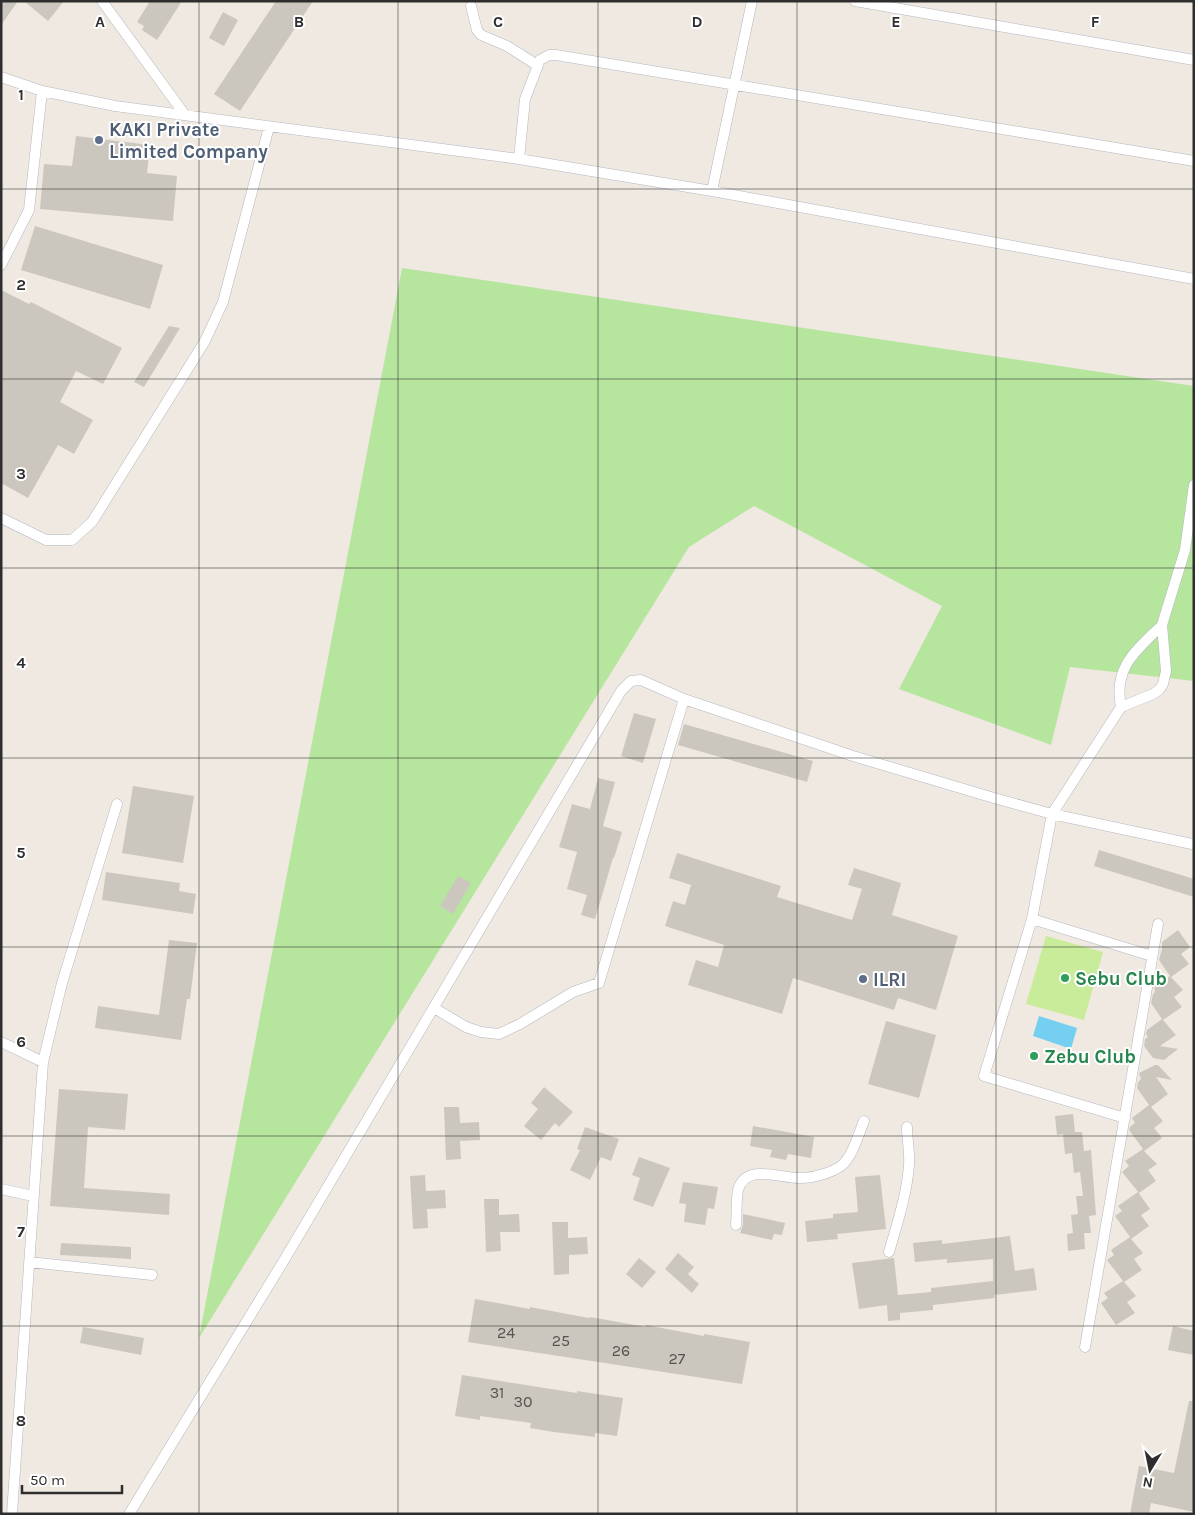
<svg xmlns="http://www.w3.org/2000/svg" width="1195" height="1515" font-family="Karla,sans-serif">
<rect width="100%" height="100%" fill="#efe9e1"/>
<path fill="#b6e59e" d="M402 268 1194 386V681L1070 667 1051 745 899 689 942 606 754 506 689 547 199 1338Z"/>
<path fill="#c9ec9a" d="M1046 936 1103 952 1084 1020 1026 1004Z"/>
<path fill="#75cff0" d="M1039 1016 1077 1028 1071 1049 1033 1036Z"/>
<path fill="#cbc7bf" d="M1 1H18L1 25Z
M24 1H64L48 21Z
M150 1H182L157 40 142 30 144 26 137 22Z
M276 1H313L240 111 214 94Z
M223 12 238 20 224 46 209 38Z
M76 136 150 145 147 173 177 176 173 221 40 209 44 164 72 166Z
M35 226 163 265 150 309 21 270Z
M1 290 29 304 31 302 122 348 103 384 76 371 60 402 93 420 74 454 58 445 28 498 1 483Z
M169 326 180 328 144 387 134 382Z
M634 713 656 719 643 763 621 756Z
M684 724 813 761 807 782 678 745Z
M598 778 615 782 603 826 622 832 614 858H613L595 919 581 915 587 895 567 889 577 852 559 847 572 804 590 809Z
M133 786 194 796 183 863 122 853Z
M1099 850 1194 879V897L1094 866Z
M677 853 781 886 777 897 852 920 862 889 848 885 854 868 901 883 892 915 958 936 936 1010 898 998 894 1010 793 978 782 1014 688 985 696 960 718 967 724 945 665 926 673 901 685 905 691 885 669 878Z
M106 872 180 883 179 891 196 894 193 914 102 900Z
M458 876 471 883 453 914 440 906Z
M1178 930 1190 947 1181 954 1189 964 1171 977 1183 990 1174 997 1182 1007 1163 1020 1176 1035 1160 1046 1178 1049 1164 1060 1153 1058 1144 1046 1145 1039 1148 1037 1146 1034 1147 1030 1162 1019 1151 1003 1153 994 1155 992 1154 986 1170 976 1159 960 1162 949V942Z
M169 940 197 943 190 999H187L181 1040 95 1028 98 1006 159 1015Z
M886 1021 936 1035 919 1098 868 1084Z
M1155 1065H1158L1172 1080 1156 1077 1168 1094 1151 1107 1163 1121 1154 1128 1162 1138 1144 1151 1157 1164 1148 1170 1156 1181 1139 1193 1122 1172 1129 1166 1125 1161 1143 1149 1129 1130 1130 1127 1135 1123 1132 1118 1149 1105 1137 1088 1138 1082 1141 1079 1139 1073Z
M544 1087 573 1112 559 1127 555 1123 541 1140 524 1126 538 1109 531 1103Z
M59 1089 128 1094 125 1130 88 1127 84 1188 170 1194 169 1215 50 1206Z
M444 1107H459L460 1123 479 1122 480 1140 460 1141 461 1159 446 1160Z
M1073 1114 1075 1132H1082L1084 1151 1091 1150 1096 1215 1089 1216 1091 1233H1084L1085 1249 1068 1251 1067 1234 1073 1233 1071 1215 1078 1214 1076 1196H1083L1080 1172 1074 1173 1072 1153 1065 1154 1063 1134 1057 1135 1055 1116Z
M753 1126 814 1137 811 1158 788 1154 786 1160 770 1157 772 1150 750 1146Z
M585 1127 619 1139 611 1161 601 1157 590 1180 570 1170 580 1150 577 1149Z
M639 1157 670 1168 653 1207 633 1200 640 1178 632 1175Z
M425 1175 426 1191 445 1190 446 1208 427 1209 428 1228 413 1229 410 1176Z
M880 1175 886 1229 837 1234 838 1239 807 1242 805 1221 833 1218V1214L858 1212 855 1177Z
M683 1182 718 1187 714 1209 708 1208 705 1225 684 1222 686 1204 679 1203Z
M1138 1192 1150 1209 1141 1215 1149 1226 1131 1239 1143 1253 1134 1259 1142 1270 1124 1282 1136 1296 1127 1302 1135 1313 1116 1325 1101 1303 1108 1298 1104 1293 1123 1281 1107 1260 1114 1255 1111 1250 1130 1237 1115 1216 1122 1211 1118 1206Z
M484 1199H499V1215L519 1214 520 1232H500L501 1251 486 1252Z
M743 1214 785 1223 782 1235 774 1234 772 1240 740 1233 743 1225Z
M552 1222H568V1238L587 1237 588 1254 569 1255V1274L554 1275Z
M1010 1236 1015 1271 1034 1268 1037 1290 994 1295 995 1298 933 1305V1310L900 1313V1320L888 1321 887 1305 859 1309 852 1263 894 1258 898 1295 931 1292V1288L993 1281V1259L947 1263V1259L915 1262 913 1243 942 1240V1244Z
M61 1243 131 1247V1259L60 1255Z
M678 1253 694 1267 688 1274 699 1284 692 1293 665 1269Z
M639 1258 656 1272 642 1288 626 1274Z
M475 1299 530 1309V1307L589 1318 590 1317 646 1327V1325L704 1336V1334L750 1342 742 1384 468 1342Z
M1173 1326 1194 1331V1355L1168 1350Z
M83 1327 144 1338 141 1355 80 1343Z
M462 1375 577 1393V1391L623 1398 617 1436 595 1433V1437L554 1432 530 1428 531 1423 502 1419 480 1416V1420L455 1416Z
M1189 1401H1194V1512L1151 1503 1149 1514H1130L1139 1466 1174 1473Z"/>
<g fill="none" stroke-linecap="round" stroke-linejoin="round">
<defs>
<path id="street" d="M102 1 185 115
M855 1 1194 60
M471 6 477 30 481 35 507 46 537 65
M1 77 42 91 115 106 519 159 712 191 1194 279
M519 159 525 99 540 60 549 55H556L1194 161
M712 191 752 1
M1 265 29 210 42 91
M1 518 46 540H72L92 522 205 341 223 302 269 127
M1121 707C1113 667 1136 651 1162 625
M1192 844 1052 814 1121 707 1153 694 1159 690 1163 684 1166 671 1162 625 1185 550 1194 485
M1032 919 1152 956
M434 1008 466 1027 481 1032 499 1034 520 1024 573 992 599 983 684 699
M1 1042 43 1062 12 1514
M43 1062 62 983 117 804
M1 1189 33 1196
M736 1225C737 1214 736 1201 738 1190 746 1162 782 1179 800 1178 813 1178 831 1173 841 1166 853 1156 858 1135 864 1121
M889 1252C897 1224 907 1194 909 1165 910 1153 907 1139 907 1127
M29 1262 152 1275
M1085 1347 1158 924
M129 1514 286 1257 621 691 631 681 641 680 684 699 853 756 994 798 1052 814 1032 919 984 1076 1125 1118"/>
</defs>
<use href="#street" stroke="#b4b7c1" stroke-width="11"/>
<use href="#street" stroke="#fff" stroke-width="10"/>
</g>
<path fill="none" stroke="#2e2e2e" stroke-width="1" stroke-opacity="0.55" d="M199 1V1514M398 1V1514M598 1V1514M797 1V1514M996 1V1514M1 189H1194M1 379H1194M1 568H1194M1 758H1194M1 947H1194M1 1136H1194M1 1326H1194"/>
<g fill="#5c6f8a" stroke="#fff" stroke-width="2">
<circle cx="99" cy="140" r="5"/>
<circle cx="863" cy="979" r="5"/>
</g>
<g fill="#2e9e5b" stroke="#fff" stroke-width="2">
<circle cx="1065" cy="978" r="5"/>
<circle cx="1034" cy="1056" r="5"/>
</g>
<g text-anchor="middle" stroke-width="4" stroke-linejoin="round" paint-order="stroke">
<g font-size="16" fill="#555452">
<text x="506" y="1338">24</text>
<text x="561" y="1346">25</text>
<text x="621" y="1356">26</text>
<text x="677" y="1364">27</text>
<text x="497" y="1398">31</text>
<text x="523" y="1407">30</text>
</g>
<g font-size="19" font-weight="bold" fill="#4e5e75" stroke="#fff" text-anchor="start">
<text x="109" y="136">KAKI Private<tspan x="109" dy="22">Limited Company</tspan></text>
<text x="873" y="986">ILRI</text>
</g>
<g font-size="19" font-weight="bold" fill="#27864d" stroke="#fff" text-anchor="start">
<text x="1075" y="985">Sebu Club</text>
<text x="1044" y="1063">Zebu Club</text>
</g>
</g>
<g font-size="16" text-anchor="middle" font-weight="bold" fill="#2e2e2e" stroke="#fff" stroke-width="4" stroke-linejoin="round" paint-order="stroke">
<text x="100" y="27">A</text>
<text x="299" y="27">B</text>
<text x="498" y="27">C</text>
<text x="697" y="27">D</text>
<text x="896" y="27">E</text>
<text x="1095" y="27">F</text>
<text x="21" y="100">1</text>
<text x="21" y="290">2</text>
<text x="21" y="479">3</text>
<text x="21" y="668">4</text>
<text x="21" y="858">5</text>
<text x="21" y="1047">6</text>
<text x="21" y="1237">7</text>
<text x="21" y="1426">8</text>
</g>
<rect width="1195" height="1515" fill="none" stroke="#2e2e2e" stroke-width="5"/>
<g transform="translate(1150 1470) rotate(190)" stroke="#ffffff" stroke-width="4" paint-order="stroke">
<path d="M0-4L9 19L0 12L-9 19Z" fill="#2e2e2e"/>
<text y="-8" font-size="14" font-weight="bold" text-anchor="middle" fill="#2e2e2e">N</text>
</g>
<path d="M22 1485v8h100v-8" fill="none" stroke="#2e2e2e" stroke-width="2.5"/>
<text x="30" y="1485" font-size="15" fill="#2e2e2e" stroke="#ffffff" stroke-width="4" paint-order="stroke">50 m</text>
</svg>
